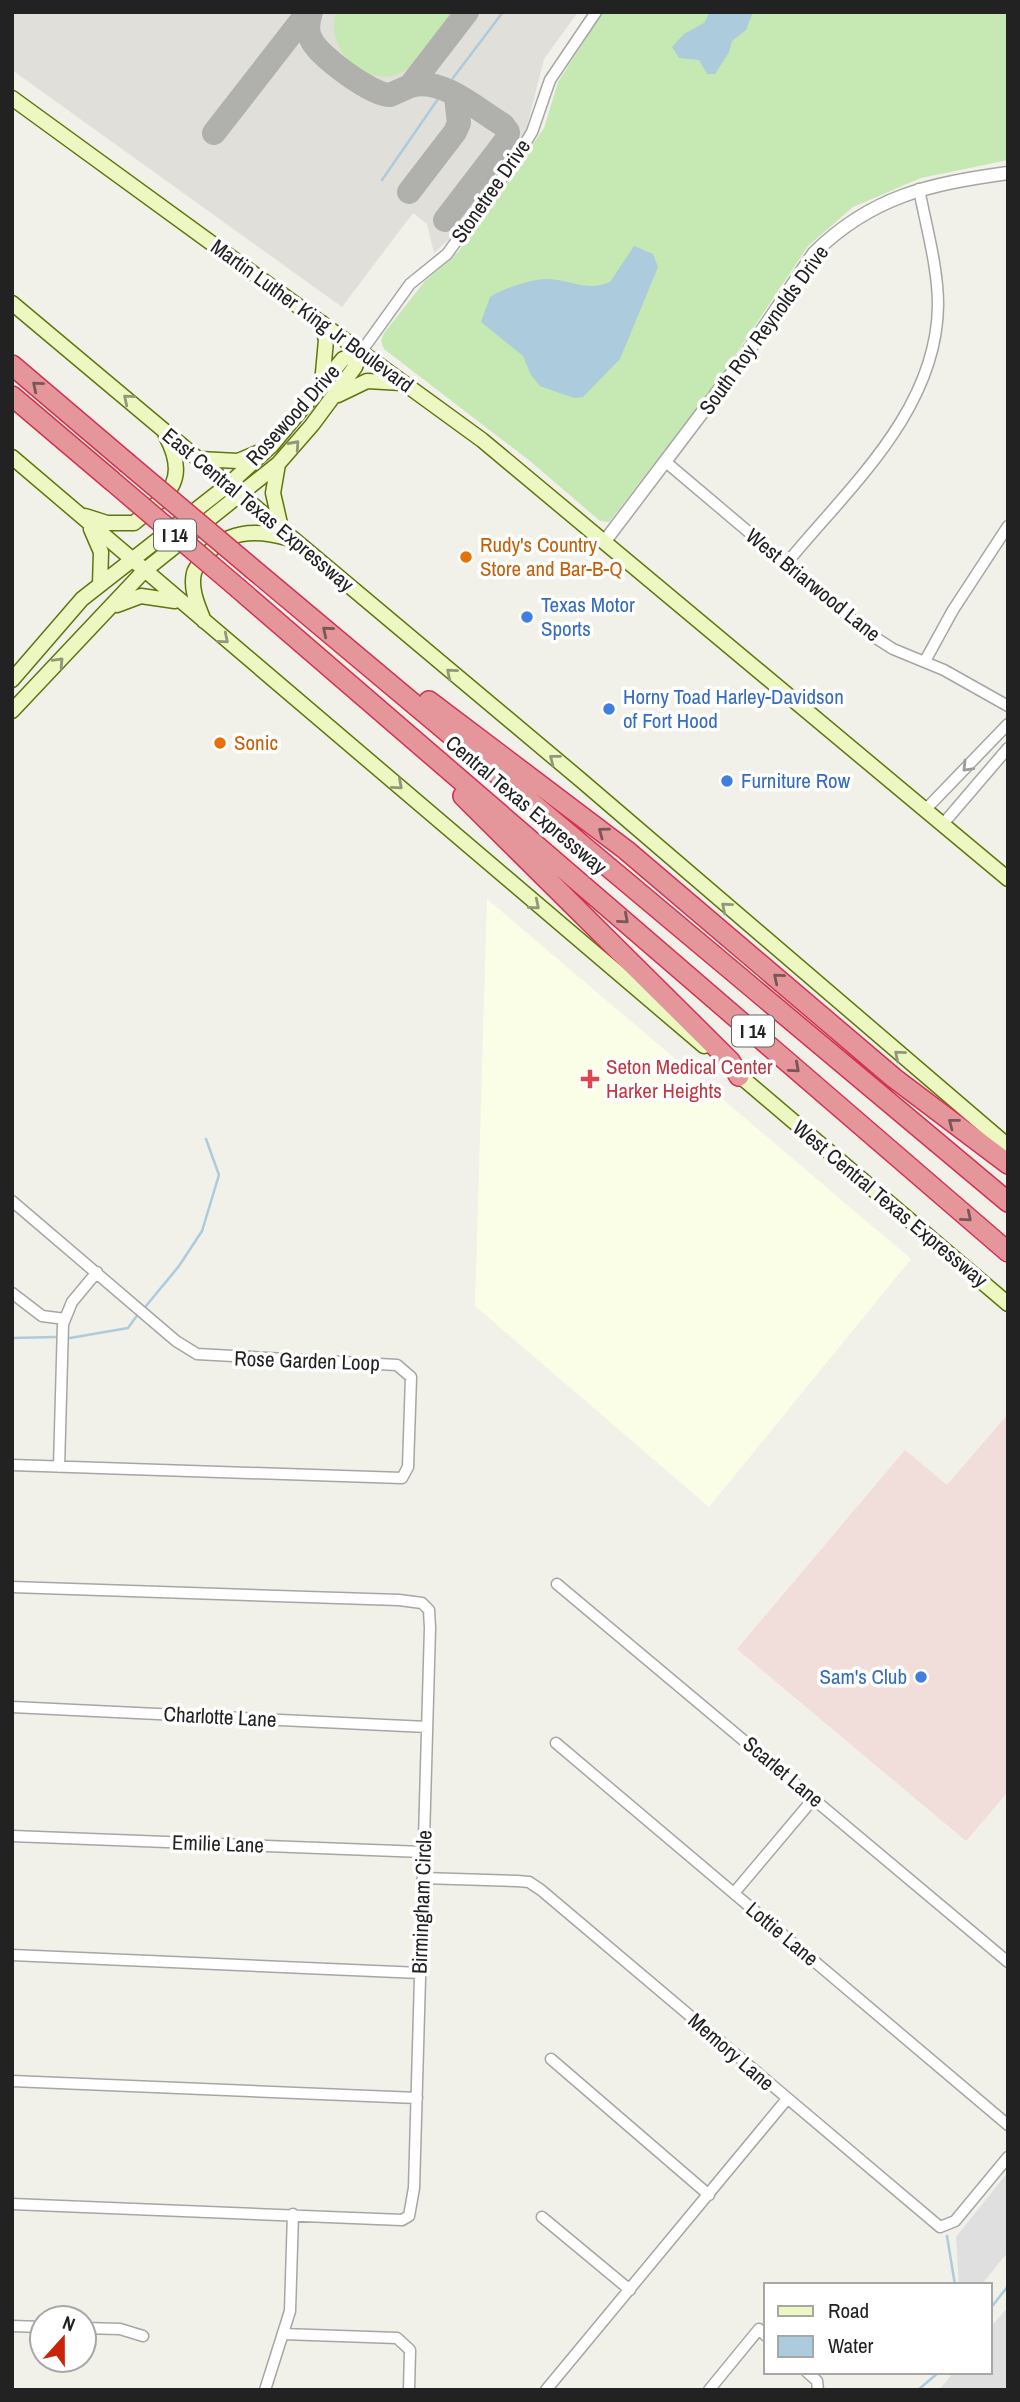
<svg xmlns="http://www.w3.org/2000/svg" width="1020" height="2402" font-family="'Archivo Narrow',sans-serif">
<rect width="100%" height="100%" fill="#f1f0e9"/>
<path fill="#e0dfdf" d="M1008 2172V2252L981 2285H959L956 2237Z
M1008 2307V2390H939L954 2372H990V2328Z"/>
<path fill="#f1deda" d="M1008 1414V1792L966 1841 737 1649 905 1450 947 1485Z"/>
<path fill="#fbfee6" d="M487 899 911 1259 709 1507 475 1306Z"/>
<path fill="#e0dfda" d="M15 12H578L544 59 525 134 454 235 434 253 427 224 413 213 342 307 12 70V16Z"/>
<path fill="#c6e8b2" d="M336 12H454C440 30 425 59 405 71 369 92 323 51 336 12Z
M603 12H1008V160L921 178 853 207 808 246 716 384 609 522 600 521 530 461 384 349 381 341 384 333 425 281 458 252 544 128 558 82Z"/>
<path fill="#accbdc" d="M710 12H753L746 30 732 41 729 52 715 74H707L699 60 679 58 672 47 684 34 704 23Z
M634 246 653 254 658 267 620 359 583 397 574 398 540 386 531 375 523 356 481 322 490 297C503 289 533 278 549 279 570 280 588 292 610 282Z"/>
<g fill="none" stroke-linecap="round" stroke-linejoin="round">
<path stroke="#accbdc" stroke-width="2.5" d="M453 78 503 12
M382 180 440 96
M146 1306 179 1266 202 1231 219 1175 206 1139
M12 1338 55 1337
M70 1338 128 1328 136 1317
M947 2236 955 2285
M990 2309 1008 2286
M918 2390 939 2372"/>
<path stroke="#b0b0ac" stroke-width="24" d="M311 12C308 21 306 30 311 39 318 56 372 95 390 95L410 86 467 12
M410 86C441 76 476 109 503 125L508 132 507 139 445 220
M214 133 308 12
M409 192 455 132 459 123 456 97"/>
<defs>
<path id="minor" d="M361 352 410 284 447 254 515 160 532 132 550 80 596 12
M667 463 868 633 893 649 944 670 1008 706
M786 564C848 488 937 411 938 305 938 267 926 226 919 189
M925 661 953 610 1008 526
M926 809 1008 724
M943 824 1008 748
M12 1201 176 1341 197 1354 397 1365 411 1377 408 1467 402 1478 12 1465
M12 1293 42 1316 65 1319
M59 1467 63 1324 72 1302 97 1272
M557 1584 1008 1962
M12 1587 399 1600 422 1603 429 1610 430 1628 414 2188 409 2216 402 2220 12 2204
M12 1707 427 1727
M556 1743 1008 2125
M12 1836 423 1852
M423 1878 517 1881 529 1882 541 1890 940 2227 955 2221 1008 2157
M734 1893 814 1798
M12 1955 420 1973
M551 2059 709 2195
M12 2081 417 2098
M542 2217 630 2290
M12 2326 42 2327
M84 2328 120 2329 143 2336
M283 2334 397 2338 410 2350 409 2390
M807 2372 817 2381 818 2390
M265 2390 290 2311 293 2214
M546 2390 787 2099
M709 2390 759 2329 766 2336"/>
<path id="tertiary" d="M605 541 745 356 814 253C872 196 929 184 1008 173"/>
<path id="secondary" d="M12 98 482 440 1008 879
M12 303 582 781 1008 1146
M322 323 326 340 322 384
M338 395 367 381 402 383
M12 457 704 1046
M199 459 238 461 257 453
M278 464 273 493 281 528
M85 516 107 523H134C168 495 190 481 166 436
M91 529 101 552 100 585
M117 605 141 596 175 601
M204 621C198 606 190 589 194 573 195 568 200 563 203 559 225 530 255 529 287 538
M12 680 82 599 229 484 271 446 343 359 361 352
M12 711 144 571 278 464 312 425 355 367 361 352
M733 1070 1008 1304"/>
<path id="motorway" d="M12 365 126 462
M12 396 111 480
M254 570 1008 1202
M239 589 1008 1252
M429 701 626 850 894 1078 1008 1164
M463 796 730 1061 739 1076"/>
</defs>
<use href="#minor" stroke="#a6a6a6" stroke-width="13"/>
<use href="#tertiary" stroke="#a6a6a6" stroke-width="15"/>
<use href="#secondary" stroke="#5d770b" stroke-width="17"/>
<use href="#motorway" stroke="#d33254" stroke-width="22"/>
<use href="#minor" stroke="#fff" stroke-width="10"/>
<use href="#tertiary" stroke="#fff" stroke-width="12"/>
<use href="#secondary" stroke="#edf7c1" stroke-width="14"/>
<use href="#motorway" stroke="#e4969a" stroke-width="19"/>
<defs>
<path id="motorway-bridge" d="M126 462 254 570
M111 480 239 589"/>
</defs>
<use href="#motorway-bridge" stroke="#d33254" stroke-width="22" stroke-linecap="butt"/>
<use href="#motorway-bridge" stroke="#e4969a" stroke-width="19"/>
</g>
<defs><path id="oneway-chevron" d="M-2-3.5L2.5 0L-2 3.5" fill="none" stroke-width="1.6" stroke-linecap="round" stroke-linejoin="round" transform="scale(1.75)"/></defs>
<g stroke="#795658">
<use href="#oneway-chevron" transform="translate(37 386) rotate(-140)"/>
<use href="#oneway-chevron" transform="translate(327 631) rotate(-140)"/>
<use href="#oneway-chevron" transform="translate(603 832) rotate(-143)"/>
<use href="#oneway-chevron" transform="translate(624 919) rotate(41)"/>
<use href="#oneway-chevron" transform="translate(778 978) rotate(-140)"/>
<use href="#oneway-chevron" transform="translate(795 1068) rotate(41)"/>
<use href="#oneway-chevron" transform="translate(953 1123) rotate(-142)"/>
<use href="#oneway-chevron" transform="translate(967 1217) rotate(40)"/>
</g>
<g stroke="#929779">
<use href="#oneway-chevron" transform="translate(128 399) rotate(-140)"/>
<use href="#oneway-chevron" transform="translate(295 445) rotate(-48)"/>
<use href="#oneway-chevron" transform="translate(224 639) rotate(40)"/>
<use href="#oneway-chevron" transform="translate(59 662) rotate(-47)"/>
<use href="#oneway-chevron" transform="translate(451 673) rotate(-140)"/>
<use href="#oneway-chevron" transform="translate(554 759) rotate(-142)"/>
<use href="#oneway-chevron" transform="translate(398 785) rotate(41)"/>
<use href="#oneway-chevron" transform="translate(535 905) rotate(40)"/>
<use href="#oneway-chevron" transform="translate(726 907) rotate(-140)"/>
<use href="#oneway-chevron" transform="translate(899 1055) rotate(-140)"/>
</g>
<use stroke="#9c9c9c" href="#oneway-chevron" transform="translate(967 767) rotate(134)"/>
<g fill="#e8710a" stroke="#fff" stroke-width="2.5">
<circle cx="466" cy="557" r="7"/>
<circle cx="220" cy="743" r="7"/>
</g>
<g fill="#3f7fe0" stroke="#fff" stroke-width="2.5">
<circle cx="527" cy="617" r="7"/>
<circle cx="609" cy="709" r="7"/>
<circle cx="727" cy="781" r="7"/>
<circle cx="921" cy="1677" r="7"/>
</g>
<path fill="#e0444e" stroke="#fff" stroke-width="2.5" d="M586.5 1068.5h7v7h7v7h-7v7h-7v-7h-7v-7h7z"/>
<g text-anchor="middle" stroke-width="7" stroke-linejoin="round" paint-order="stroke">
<g fill="#fff" stroke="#646464" stroke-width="2">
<rect x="154" y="519.5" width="42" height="31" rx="5"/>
<rect x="732" y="1015.5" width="42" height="31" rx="5"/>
</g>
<g font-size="19" font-weight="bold" fill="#222">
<text x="175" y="542">I 14</text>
<text x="753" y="1038">I 14</text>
</g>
<g font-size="21" fill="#222" stroke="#fff">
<text transform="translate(491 191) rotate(-55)" y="7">Stonetree Drive</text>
<text transform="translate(312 316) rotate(36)" y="7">Martin Luther King Jr Boulevard</text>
<text transform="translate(764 330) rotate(-54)" y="7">South Roy Reynolds Drive</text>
<text transform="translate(293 415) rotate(-48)" y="7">Rosewood Drive</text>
<text transform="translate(258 510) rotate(40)" y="7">East Central Texas Expressway</text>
<text transform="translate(813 585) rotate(39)" y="7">West Briarwood Lane</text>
<text transform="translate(526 805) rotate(40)" y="7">Central Texas Expressway</text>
<text transform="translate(890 1204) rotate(40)" y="7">West Central Texas Expressway</text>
<text transform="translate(307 1361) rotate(2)" y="7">Rose Garden Loop</text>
<text transform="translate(220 1717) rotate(3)" y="7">Charlotte Lane</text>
<text transform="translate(783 1772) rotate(40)" y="7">Scarlet Lane</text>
<text transform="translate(218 1844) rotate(2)" y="7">Emilie Lane</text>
<text transform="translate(422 1902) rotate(-88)" y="7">Birmingham Circle</text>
<text transform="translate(782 1934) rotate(40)" y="7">Lottie Lane</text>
<text transform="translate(731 2052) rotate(41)" y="7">Memory Lane</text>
</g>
<g font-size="21" fill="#c56008" stroke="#fff" text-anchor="start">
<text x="480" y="552">Rudy's Country<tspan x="480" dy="24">Store and Bar-B-Q</tspan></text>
<text x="234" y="750">Sonic</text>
</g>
<g font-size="21" fill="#366cbe" stroke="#fff" text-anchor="start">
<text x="541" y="612">Texas Motor<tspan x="541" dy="24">Sports</tspan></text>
<text x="623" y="704">Horny Toad Harley-Davidson<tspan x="623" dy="24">of Fort Hood</tspan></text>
<text x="741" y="788">Furniture Row</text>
<text x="907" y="1684" text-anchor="end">Sam's Club</text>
</g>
<g font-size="21" fill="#be3a42" stroke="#fff" text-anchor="start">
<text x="606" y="1074">Seton Medical Center<tspan x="606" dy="24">Harker Heights</tspan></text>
</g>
</g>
<rect width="1020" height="2402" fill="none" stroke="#222222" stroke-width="28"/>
<rect x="764" y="2283" width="228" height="91" fill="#ffffff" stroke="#a7a7a7" stroke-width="2"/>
<rect x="778" y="2306" width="35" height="10" fill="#edf7c1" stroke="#a7a7a7" stroke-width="2"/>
<text x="828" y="2318" font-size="21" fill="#222222">Road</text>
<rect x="778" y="2336" width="35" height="21" fill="#accbdc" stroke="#a7a7a7" stroke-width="2"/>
<text x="828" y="2353" font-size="21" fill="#222222">Water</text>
<g transform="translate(63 2339) rotate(21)"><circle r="33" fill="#ffffff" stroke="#a7a7a7" stroke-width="2"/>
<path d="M0-5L12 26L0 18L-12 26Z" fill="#c9230a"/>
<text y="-10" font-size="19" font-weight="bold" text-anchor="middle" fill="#222222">N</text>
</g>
</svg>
